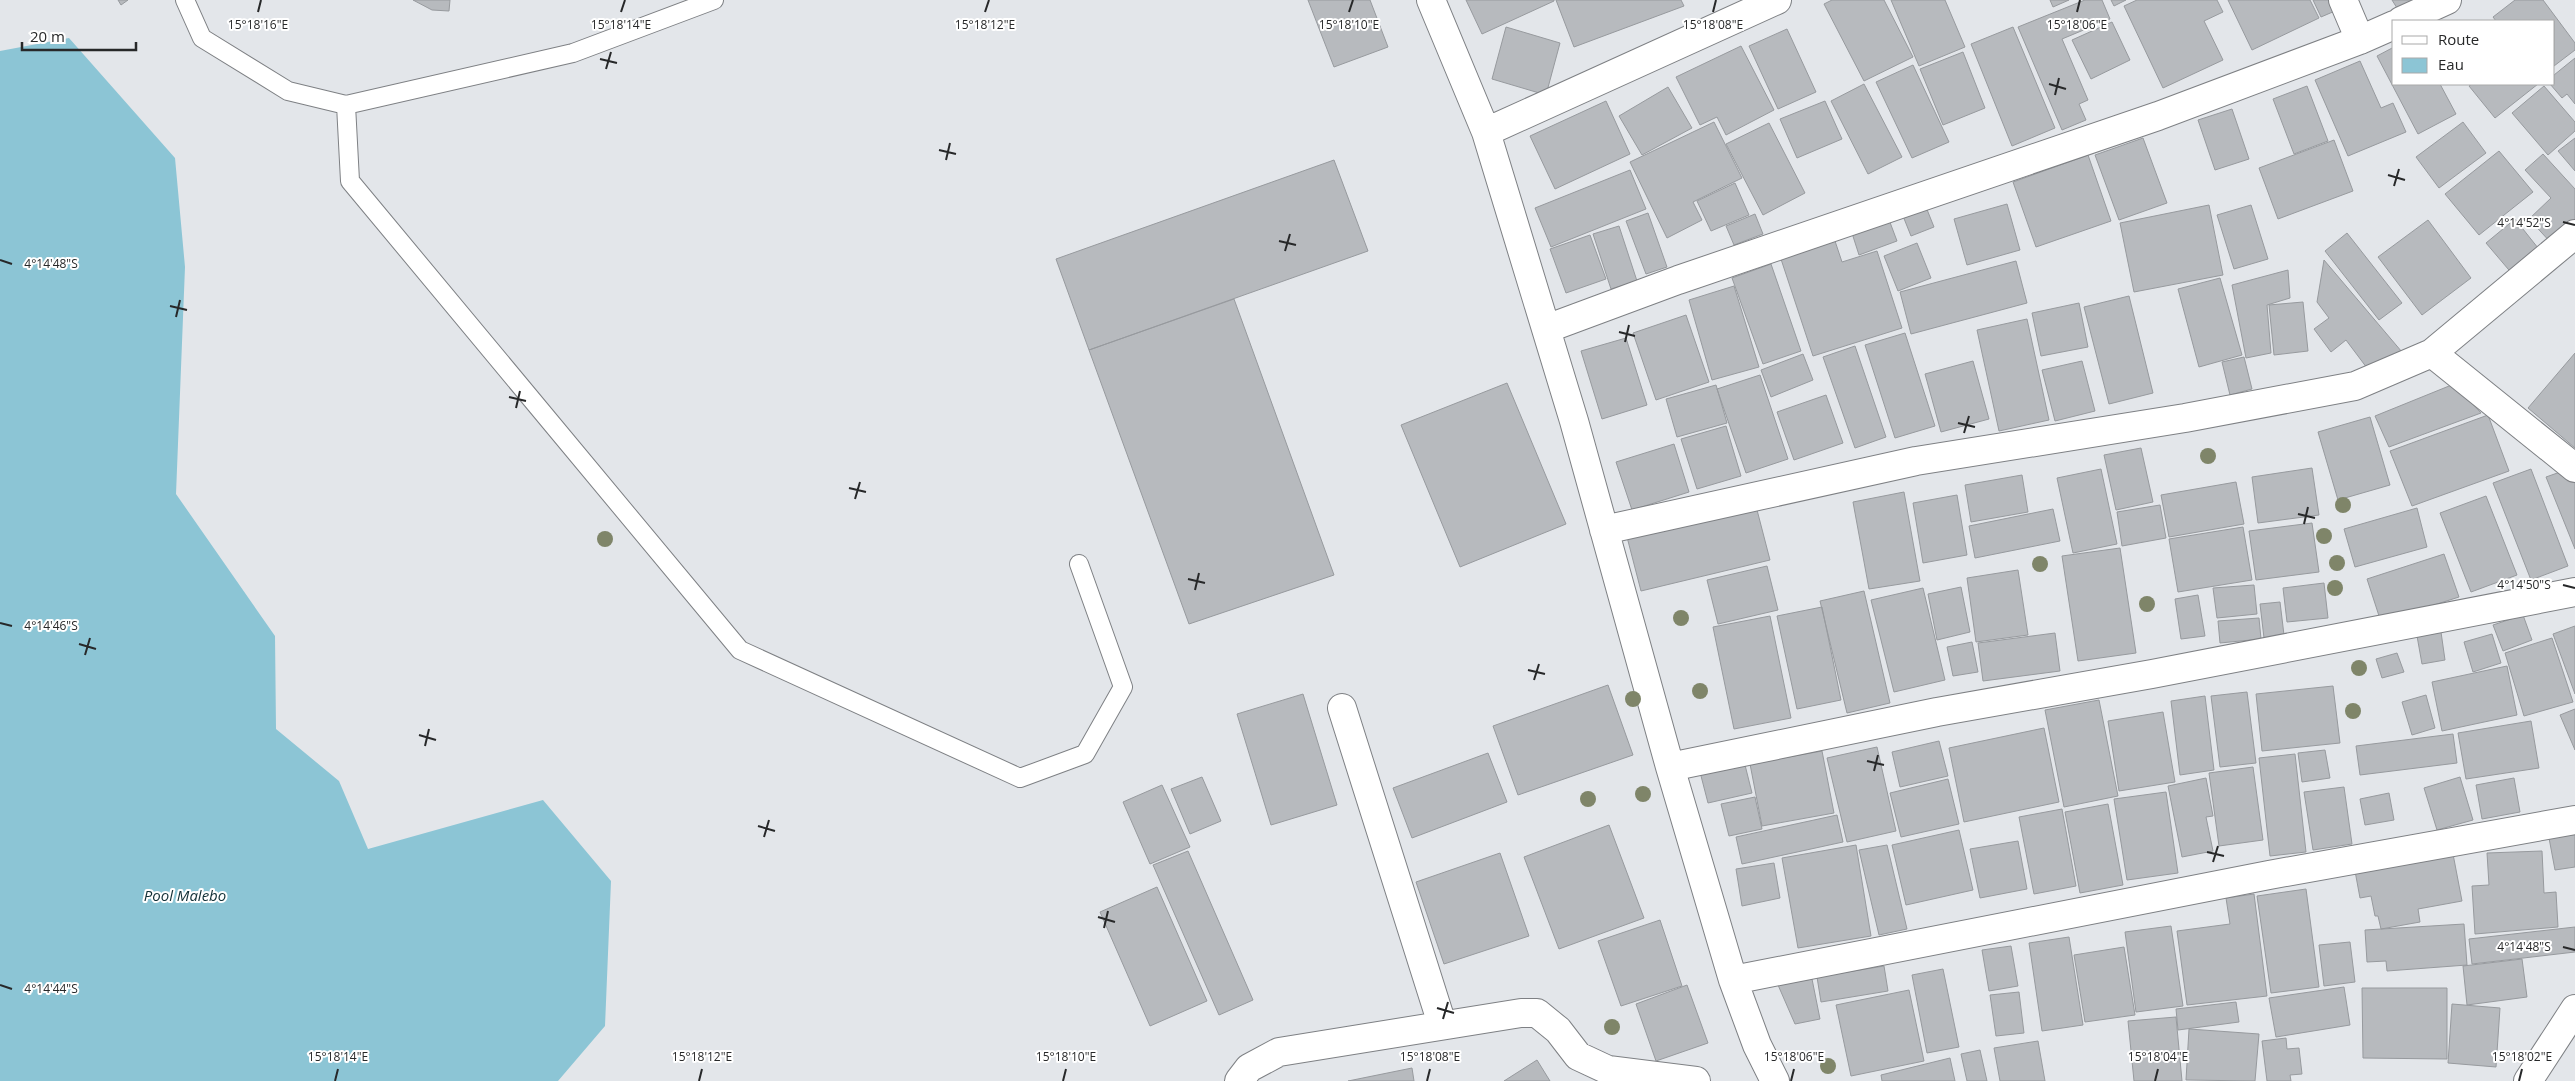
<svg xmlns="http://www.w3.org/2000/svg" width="2575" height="1081" font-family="'Open Sans',sans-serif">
<rect width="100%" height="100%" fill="#e3e6ea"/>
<path fill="#8cc5d5" d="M69 38 175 158 185 267 176 494 275 636 276 729 339 781 368 849 543 800 611 881 605 1026 558 1081H0V51Z"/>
<path fill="#b7babe" stroke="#979a9e" d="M118 0H128L121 5Z
M413 0H450L449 11 432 10Z
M1308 0H1370L1388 47 1334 67Z
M1466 0H1554V1L1482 34Z
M1556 0H1681L1684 6 1574 47Z
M1832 0H1884L1913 57 1864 81 1824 4Z
M1891 0H1945L1965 47 1919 66Z
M2050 0H2069L2053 7Z
M2085 0H2102L2110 19 2062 39 2088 100 2079 104 2086 120 2062 130 2018 27Z
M2111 0H2126L2114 6Z
M2137 0H2217L2223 12 2204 21 2223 60 2163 88 2124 6Z
M2228 0H2310L2319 18 2252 50Z
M2313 0H2339L2342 8 2321 17Z
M2392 0H2428L2402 16Z
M2515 0H2543L2575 43V50L2554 66V21H2496L2493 17Z
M2112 22 2130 60 2091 79 2072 40Z
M1506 27 1560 43 1546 95 1492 79Z
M2013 27 2055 128 2012 146 1971 44Z
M1787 29 1816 92 1778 109 1749 46Z
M1741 46 1774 110 1726 135 1717 117 1700 125 1676 77Z
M2394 47V84H2440L2456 114 2418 134 2377 56Z
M1963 52 1985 108 1943 125 1920 69Z
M2575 58V104L2567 94 2562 98 2550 84H2554V75Z
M2360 61 2381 108 2393 103 2406 132 2348 156 2315 80Z
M1913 65 1949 142 1912 158 1876 82Z
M1864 84 1902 157 1868 174 1831 101Z
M2472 84H2538L2495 118 2469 86Z
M2307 86 2328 141 2294 154 2273 99Z
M2544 86 2575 122V131L2548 155 2512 113Z
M1668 87 1692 128 1642 155 1619 116Z
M1606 101 1630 154 1555 189 1530 136Z
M1825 101 1842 139 1797 158 1780 119Z
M2232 109 2249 159 2215 170 2198 120Z
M1714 122 1742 178 1693 202 1702 220 1667 238 1630 162Z
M2463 122 2486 153 2439 188 2416 157Z
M1769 123 1805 193 1763 215 1726 144Z
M2143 138 2167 203 2119 220 2095 155Z
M2575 138V171L2558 151Z
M2334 140 2353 191 2278 219 2259 168Z
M2499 151 2533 192 2479 235 2445 194Z
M2543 154 2575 189V224L2553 245 2529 219 2551 198 2525 170Z
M2088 155 2111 221 2036 247 2013 182Z
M1334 160 1368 251 1089 350 1056 259Z
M1630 170 1646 209 1551 247 1535 208Z
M1735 183 1749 215 1711 231 1697 201Z
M2007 204 2020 250 1967 265 1954 219Z
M2209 205 2223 275 2134 292 2120 223Z
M2251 205 2268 259 2234 269 2217 215Z
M1926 207 1934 227 1911 236 1903 216Z
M1648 213 1667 267 1646 274 1626 221Z
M1755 214 1763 234 1734 245 1726 226Z
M1888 217 1897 241 1859 255 1851 230Z
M2515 219 2542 253 2514 276 2486 243Z
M2428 220 2471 278 2422 315 2378 257Z
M1619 226 1637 281 1611 289 1593 234Z
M1832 232 1842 262 1877 251 1902 328 1813 356 1778 250Z
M2347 233 2402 303 2379 320 2325 251Z
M1590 235 1606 279 1566 293 1550 249Z
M1917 243 1931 278 1898 291 1884 256Z
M2324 260 2402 352 2373 376 2346 340 2331 352 2314 329 2329 318 2317 302Z
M2016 261 2027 303 1911 334 1900 292Z
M1771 264 1801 351 1763 364 1732 278Z
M2288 270 2290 298 2267 305 2271 353 2246 358 2232 285Z
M2220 278 2242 355 2199 367 2178 289Z
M1734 286 1759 367 1712 380 1689 300Z
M2129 296 2153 393 2109 404 2084 307Z
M1234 299 1334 575 1189 624 1089 350Z
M2303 302 2308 351 2274 355 2269 305Z
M2079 303 2088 347 2041 356 2032 313Z
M1686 315 1709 382 1656 400 1633 333Z
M2027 319 2049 420 1999 431 1977 330Z
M1905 333 1935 426 1895 438 1865 345Z
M1626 338 1647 405 1602 419 1581 351Z
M1855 346 1886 437 1855 448 1823 357Z
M2575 353V448L2528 408Z
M1803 354 1813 380 1771 397 1761 370Z
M2244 357 2252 389 2230 395 2222 362Z
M1973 361 1989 419 1941 432 1925 374Z
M2082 361 2095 411 2055 421 2042 370Z
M1760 375 1788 459 1746 473 1717 389Z
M1507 383 1566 524 1460 567 1401 425Z
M2454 384 2481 413 2389 447 2375 416Z
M1716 385 1727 423 1677 437 1666 399Z
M1826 395 1843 443 1794 460 1777 412Z
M2488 415 2509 471 2412 506 2390 451Z
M2370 417 2390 485 2338 500 2318 432Z
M1726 426 1741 476 1697 489 1681 439Z
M1674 444 1689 492 1632 510 1616 462Z
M2141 448 2153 502 2116 510 2104 455Z
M2312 468 2319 515 2258 523 2252 477Z
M2101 469 2117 544 2073 553 2057 478Z
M2531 469 2568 566 2531 580 2493 483Z
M2563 471 2575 483V549L2546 477Z
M2022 475 2028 512 1971 522 1965 485Z
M2236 482 2244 524 2169 537 2161 495Z
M1904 492 1920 581 1869 589 1853 502Z
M1957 495 1967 555 1923 563 1913 503Z
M2486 496 2517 575 2471 592 2440 513Z
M2160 505 2166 538 2122 546 2117 512Z
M1756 506 1770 560 1641 591 1627 537Z
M2417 508 2427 547 2355 567 2344 529Z
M2053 509 2060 541 1975 558 1969 526Z
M2312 523 2319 572 2256 580 2249 531Z
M2243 527 2252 580 2178 592 2169 539Z
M2120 548 2136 653 2078 661 2062 556Z
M2444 554 2459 597 2381 622 2367 579Z
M1767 566 1778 610 1718 624 1707 580Z
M2018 570 2028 635 1976 642 1967 578Z
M2324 583 2328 618 2287 622 2283 588Z
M2254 585 2257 614 2217 618 2213 588Z
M1961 587 1970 632 1937 640 1928 594Z
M1923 588 1945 680 1894 692 1871 600Z
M1864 591 1890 703 1847 713 1820 601Z
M2198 595 2205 636 2181 639 2175 599Z
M2280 602 2284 635 2264 638 2260 604Z
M1822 607 1841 700 1797 709 1777 616Z
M2523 615 2532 640 2503 651 2493 625Z
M1770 616 1791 718 1734 729 1713 627Z
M2259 618 2261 639 2220 643 2218 621Z
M2575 626V694L2553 634Z
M2441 632 2445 660 2422 664 2417 636Z
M2055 633 2060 671 1983 681 1978 643Z
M2492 634 2501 663 2473 672 2464 642Z
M2552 638 2573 702 2524 716 2505 653Z
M1972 642 1978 672 1953 676 1947 647Z
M2397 653 2404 672 2382 678 2376 659Z
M2507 666 2517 715 2442 731 2432 682Z
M1608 685 1633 755 1518 795 1493 726Z
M2333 686 2340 743 2262 751 2256 694Z
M2247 692 2256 763 2220 767 2211 696Z
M1303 694 1337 805 1271 825 1237 714Z
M2426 695 2435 728 2412 735 2402 702Z
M2205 696 2214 770 2180 775 2171 701Z
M2099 700 2118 796 2064 807 2045 710Z
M2575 709V750L2560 715Z
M2163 712 2175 782 2119 791 2108 721Z
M2531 721 2539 768 2466 779 2458 733Z
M2044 728 2059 802 1964 822 1949 748Z
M2453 734 2457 763 2360 775 2356 746Z
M1939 741 1948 776 1900 787 1892 752Z
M1877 747 1896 831 1847 842 1827 758Z
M2325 750 2330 778 2302 782 2298 753Z
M1822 751 1834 813 1762 826 1750 764Z
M1488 753 1507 802 1412 838 1393 788Z
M2295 754 2306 852 2270 856 2259 758Z
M1744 761 1752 793 1708 803 1700 772Z
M2253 767 2263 840 2219 846 2209 773Z
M1202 777 1221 821 1190 834 1171 789Z
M2460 777 2473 820 2437 830 2424 788Z
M2206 778 2213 816 2206 817 2213 851 2182 857 2168 786Z
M2514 778 2520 812 2482 819 2476 785Z
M1948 779 1959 824 1901 837 1890 793Z
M1162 785 1190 847 1150 864 1123 802Z
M2344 787 2352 844 2313 850 2304 792Z
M2166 792 2178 873 2127 880 2114 799Z
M2389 793 2394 820 2365 825 2360 799Z
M1755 797 1762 829 1729 836 1721 804Z
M2108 804 2123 885 2080 893 2065 812Z
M2062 809 2076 886 2034 894 2019 817Z
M1837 815 1843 842 1742 864 1736 837Z
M1609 825 1644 918 1559 949 1524 857Z
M1959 830 1973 890 1906 905 1892 845Z
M2575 834V867L2555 870 2549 838Z
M2018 841 2027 889 1980 898 1970 849Z
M1856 845 1871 936 1798 948 1782 858Z
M1887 845 1907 929 1879 935 1859 850Z
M1188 851 1253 1000 1219 1015 1153 865Z
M2542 851 2544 893 2556 892 2558 927 2475 934 2472 886 2489 885 2487 853Z
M1500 853 1529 936 1444 964 1416 882Z
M2453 854 2462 901 2418 909 2420 922 2381 929 2378 916H2375L2371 896 2360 898 2355 871Z
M1774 863 1780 898 1742 906 1736 869Z
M1157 887 1207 1001 1150 1026 1100 912Z
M2306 889 2319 987 2271 993 2257 896Z
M2254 894 2267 996 2187 1005 2177 931 2230 924 2226 898Z
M1660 920 1682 986 1621 1006 1598 941Z
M2464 924 2467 965 2387 971 2386 961 2367 962 2365 930Z
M2171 926 2183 1006 2136 1012 2125 932Z
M2575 927V952L2472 964 2469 939Z
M2069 937 2083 1025 2042 1031 2029 943Z
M2350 942 2355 982 2324 986 2319 945Z
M2011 946 2018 986 1989 991 1982 950Z
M2124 947 2135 1015 2085 1022 2074 955Z
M2522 959 2527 997 2467 1005 2463 966Z
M1884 966 1888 991 1821 1002 1817 977Z
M1943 969 1959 1047 1927 1053 1912 975Z
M1812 979 1820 1019 1795 1024 1778 985Z
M1687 985 1708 1043 1656 1061 1636 1004Z
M2344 987 2350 1025 2276 1037 2269 998Z
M2362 988H2447V1059L2363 1058Z
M1909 990 1924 1061 1851 1076 1836 1005Z
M2019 992 2024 1033 1996 1036 1990 995Z
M2236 1002 2239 1022 2178 1030 2176 1009Z
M2452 1004 2500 1008 2496 1067 2448 1063Z
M2176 1017 2182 1081H2134L2128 1021Z
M2189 1029 2259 1034 2255 1081 2186 1080Z
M2286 1038 2287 1049 2299 1048 2302 1074 2290 1075 2291 1081H2267L2262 1041Z
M2038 1041 2045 1081H2000L1994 1048Z
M1980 1050 1987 1081H1967L1961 1054Z
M1950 1058 1955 1081H1882L1881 1075Z
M1537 1060 1550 1081H1504Z
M1412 1068 1414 1081H1348Z"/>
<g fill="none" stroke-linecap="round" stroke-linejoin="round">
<defs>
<path id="lane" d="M185 0 202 38 288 91 346 105 573 53 714 0
M346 105 350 181 740 650 1020 778 1085 754 1123 687 1079 564"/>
<path id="street" d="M1431 0 1486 132 1574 421 1670 767 1733 980 1757 1045 1775 1081
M2343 0 2360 40
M2401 21 2447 0
M1486 132 1777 0
M1546 329 1678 280 2158 116 2360 40 2394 25
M2432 353 2575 468
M1604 530 1916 461 2185 418 2355 386 2432 353 2575 234
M1342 708 1442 1024
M1670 767 1937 712 2152 674 2575 592
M1733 980 2269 875 2575 820
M1239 1081 1249 1068 1279 1052 1521 1013H1537L1558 1030 1578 1056 1608 1070 1696 1081
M2528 1081 2575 1009"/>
</defs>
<use href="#lane" stroke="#7e8084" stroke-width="20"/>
<use href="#street" stroke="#7e8084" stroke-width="30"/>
<use href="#lane" stroke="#fff" stroke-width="18"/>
<use href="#street" stroke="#fff" stroke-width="28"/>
</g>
<g fill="#7f8569">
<circle cx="2208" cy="456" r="8"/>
<circle cx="2343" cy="505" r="8"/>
<circle cx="2324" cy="536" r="8"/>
<circle cx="605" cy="539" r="8"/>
<circle cx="2337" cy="563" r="8"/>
<circle cx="2040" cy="564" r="8"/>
<circle cx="2335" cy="588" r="8"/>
<circle cx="2147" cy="604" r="8"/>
<circle cx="1681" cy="618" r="8"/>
<circle cx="2359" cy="668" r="8"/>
<circle cx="1700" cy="691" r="8"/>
<circle cx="1633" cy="699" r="8"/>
<circle cx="2353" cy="711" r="8"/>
<circle cx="1643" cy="794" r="8"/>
<circle cx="1588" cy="799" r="8"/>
<circle cx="1612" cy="1027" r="8"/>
<circle cx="1828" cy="1066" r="8"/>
</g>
<path fill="none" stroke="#272829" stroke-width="2" d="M258 12 261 0M621 12 625 0M985 12 989 0M1349 12 1353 0M1713 12 1716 0M2077 12 2080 0M600 59 617 63M606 69 611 52M2049 84 2066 89M2055 95 2059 78M939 150 956 154M946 160 950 143M2388 175 2405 180M2394 186 2399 169M2563 222 2575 225M1279 241 1296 245M1285 251 1290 234M0 260 12 264M170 306 187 310M176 317 180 300M1619 332 1635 336M1625 342 1629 325M509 397 526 401M516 408 520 391M1958 423 1975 427M1964 433 1969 416M849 488 866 492M855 499 860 482M2298 514 2315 518M2304 524 2308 507M1188 579 1205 583M2563 585 2575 588M1195 590 1199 573M0 623 12 626M79 644 96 649M85 655 90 638M1528 670 1545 674M1534 680 1539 664M419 735 436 740M425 746 429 729M1867 761 1884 765M1874 771 1878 755M758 826 775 831M764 837 769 820M2207 852 2224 856M2213 862 2218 846M1098 917 1115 922M1104 928 1108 911M2563 947 2575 950M0 985 12 989M1437 1008 1454 1013M1443 1019 1448 1002M335 1081 338 1069M699 1081 702 1069M1063 1081 1066 1069M1427 1081 1430 1069M1791 1081 1794 1069M2155 1081 2158 1069M2519 1081 2522 1069"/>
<g text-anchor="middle" stroke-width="4" stroke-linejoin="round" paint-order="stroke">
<g font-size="15" font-style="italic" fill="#102e35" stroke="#fff">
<text x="185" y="901">Pool Malebo</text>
</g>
</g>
<g font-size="12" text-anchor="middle" fill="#272829" stroke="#fff" stroke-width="4" stroke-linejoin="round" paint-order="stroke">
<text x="258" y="29">15°18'16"E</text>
<text x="621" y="29">15°18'14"E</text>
<text x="985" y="29">15°18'12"E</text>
<text x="1349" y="29">15°18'10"E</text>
<text x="1713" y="29">15°18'08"E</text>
<text x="2077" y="29">15°18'06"E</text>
<text x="2524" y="227">4°14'52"S</text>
<text x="51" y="268">4°14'48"S</text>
<text x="2524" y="589">4°14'50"S</text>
<text x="51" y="630">4°14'46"S</text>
<text x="2524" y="951">4°14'48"S</text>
<text x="51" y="993">4°14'44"S</text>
<text x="338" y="1061">15°18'14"E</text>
<text x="702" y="1061">15°18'12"E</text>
<text x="1066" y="1061">15°18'10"E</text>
<text x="1430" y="1061">15°18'08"E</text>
<text x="1794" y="1061">15°18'06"E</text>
<text x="2158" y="1061">15°18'04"E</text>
<text x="2522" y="1061">15°18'02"E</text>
</g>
<rect x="2392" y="20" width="162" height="65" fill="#ffffff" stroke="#a9a9a9"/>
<rect x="2402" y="36" width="25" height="8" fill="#ffffff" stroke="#a9a9a9"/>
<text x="2438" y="45" font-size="15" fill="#272829">Route</text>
<rect x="2402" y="58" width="25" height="15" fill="#8cc5d5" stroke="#a9a9a9"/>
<text x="2438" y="70" font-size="15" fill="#272829">Eau</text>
<path d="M22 42v8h114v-8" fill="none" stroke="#272829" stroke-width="2.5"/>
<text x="30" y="42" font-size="15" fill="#272829" stroke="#ffffff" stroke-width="4" paint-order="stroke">20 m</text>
</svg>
